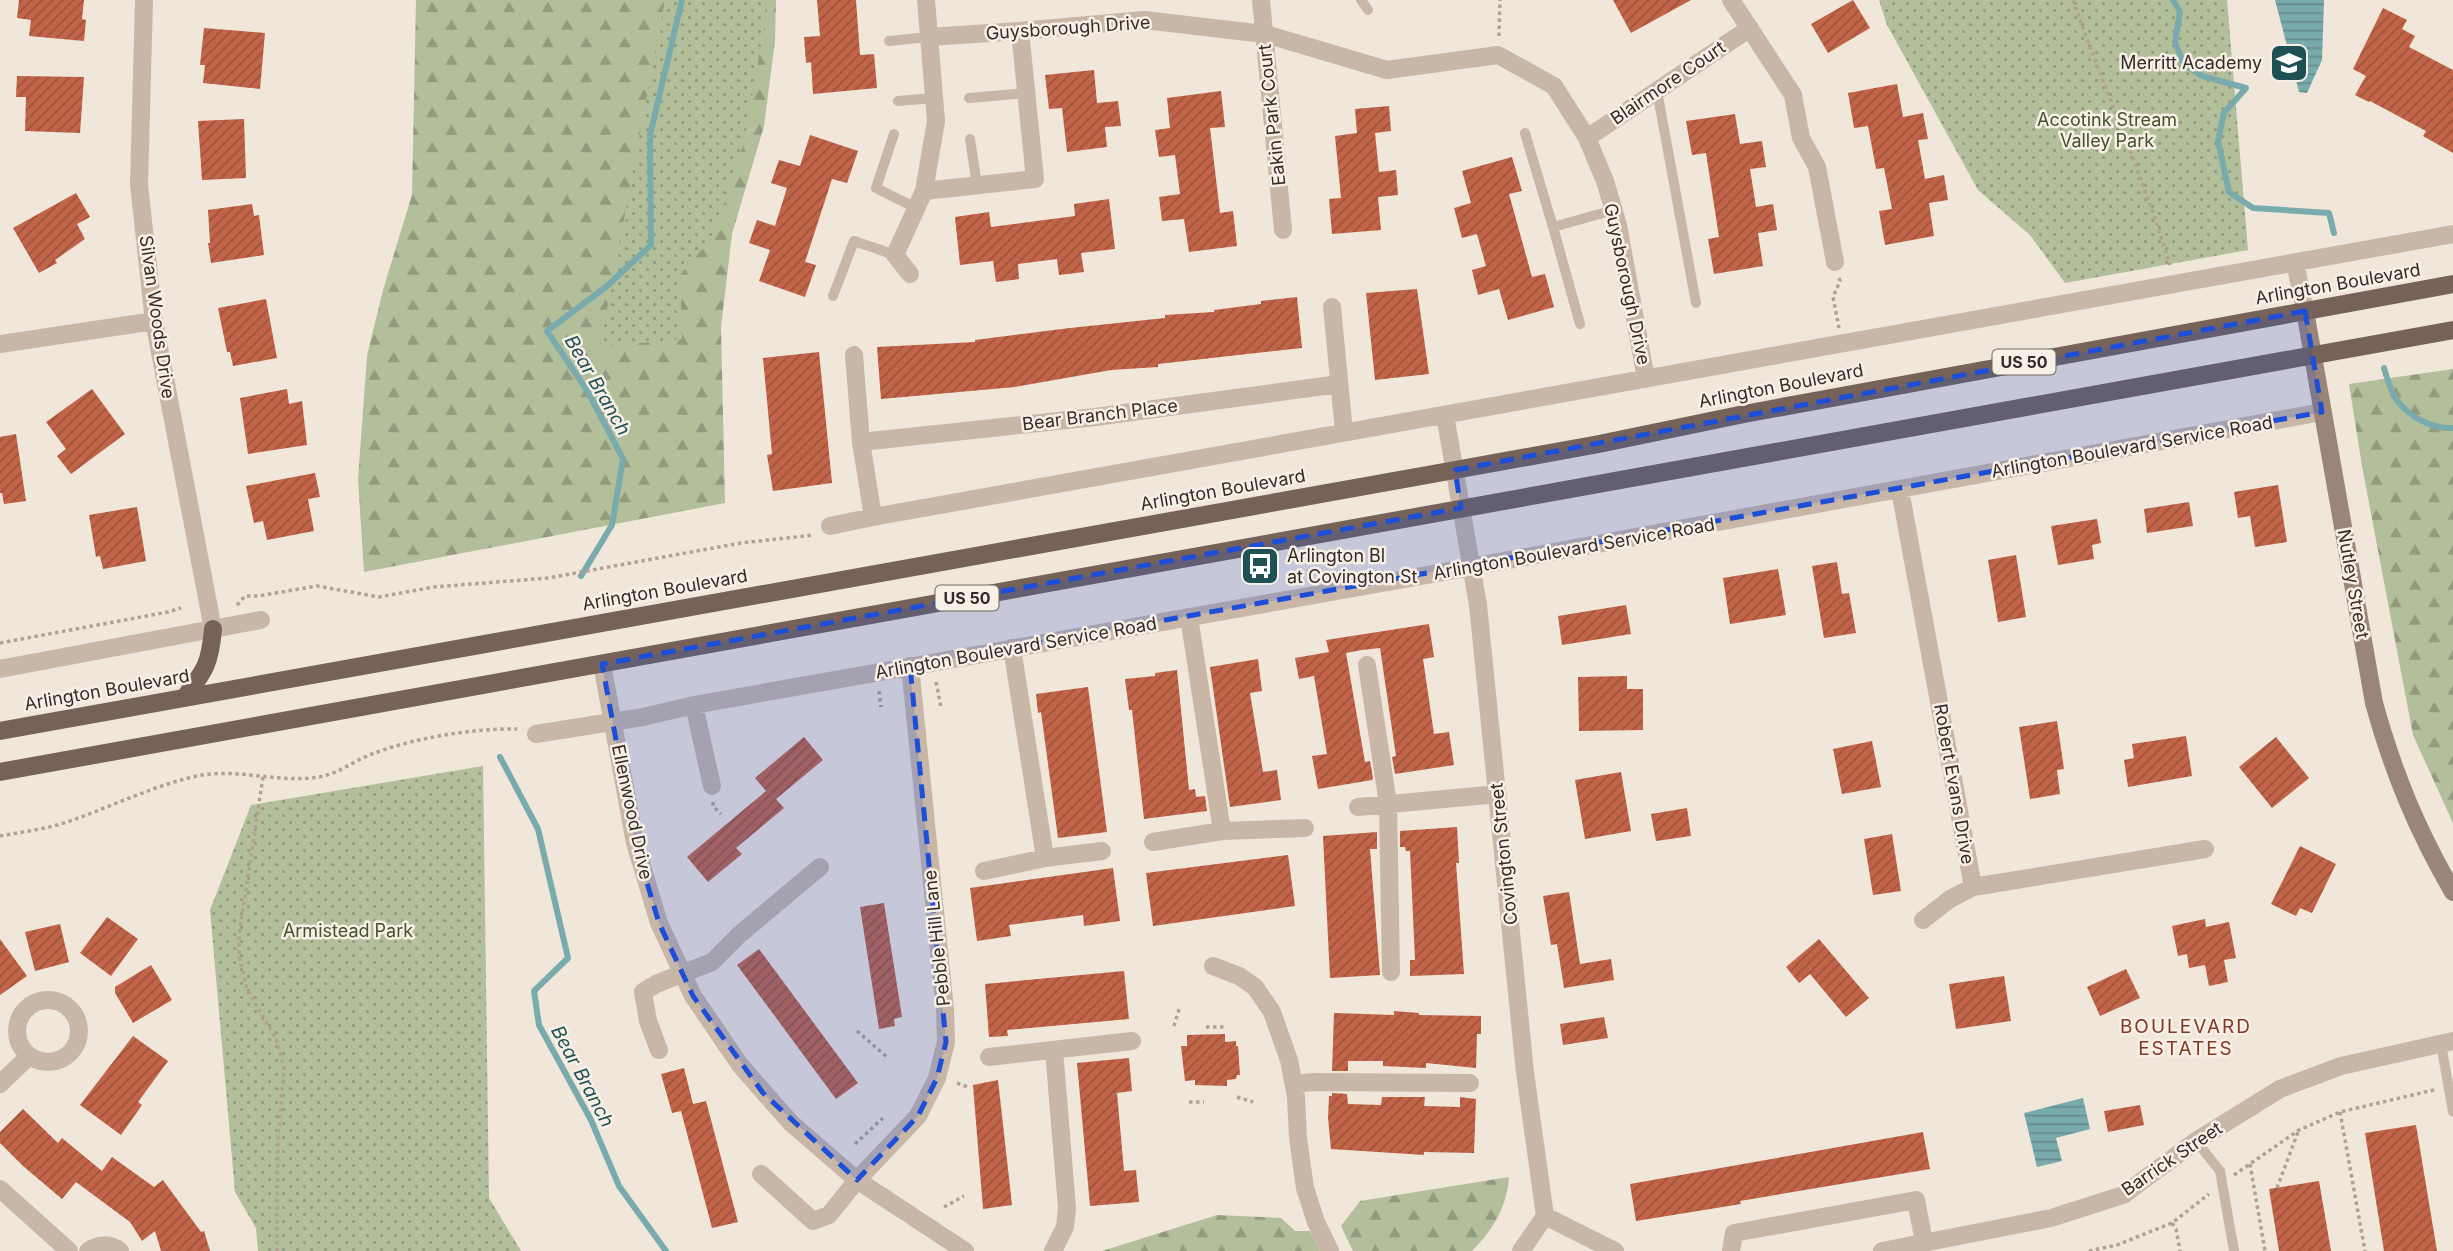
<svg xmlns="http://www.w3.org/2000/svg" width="2453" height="1251" font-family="Inter,sans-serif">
<defs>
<pattern id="forest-firs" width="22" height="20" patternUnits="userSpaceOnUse" patternTransform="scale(1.75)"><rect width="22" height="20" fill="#b3bf9b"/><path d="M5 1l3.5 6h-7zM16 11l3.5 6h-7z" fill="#929b7e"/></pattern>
<pattern id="park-dots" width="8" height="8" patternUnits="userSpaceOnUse" patternTransform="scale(1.75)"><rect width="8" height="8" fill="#b3bf9b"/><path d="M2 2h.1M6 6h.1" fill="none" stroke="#929b7e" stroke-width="1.8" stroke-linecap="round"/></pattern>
<pattern id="water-rules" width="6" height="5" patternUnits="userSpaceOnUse" patternTransform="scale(1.75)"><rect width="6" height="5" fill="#7aabac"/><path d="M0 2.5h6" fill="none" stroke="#658b8c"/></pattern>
<pattern id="building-hatch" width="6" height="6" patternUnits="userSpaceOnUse" patternTransform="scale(1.75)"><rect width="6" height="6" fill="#c16448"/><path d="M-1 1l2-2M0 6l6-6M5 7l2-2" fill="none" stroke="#9e533c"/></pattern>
</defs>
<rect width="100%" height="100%" fill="#f0e6da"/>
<path fill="url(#forest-firs)" d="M416 0H776L775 41 764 126 732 234 721 327 725 503 364 572 358 479 367 356 383 290 412 195Z
M2453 369V823L2413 735 2362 466 2349 384Z
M1509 1177C1507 1207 1493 1230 1472 1251H1353L1341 1226 1360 1201Z
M1217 1215 1281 1218 1295 1231H1310L1320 1251H1102Z"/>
<path fill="url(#park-dots)" d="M665 0H769L744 142 714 235 680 275 682 339 600 347Z
M1879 0H2227L2248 250 2065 283 2030 235 1978 190 1887 25Z
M483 766 489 1198 521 1251H258L256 1228 235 1192 210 910 251 805Z"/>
<path fill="url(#water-rules)" d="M2275 0H2324L2322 60 2307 93 2299 92Z
M2083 1098 2090 1129 2056 1138 2062 1161 2037 1167 2024 1113Z"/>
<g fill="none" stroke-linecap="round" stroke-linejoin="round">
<path stroke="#7aabac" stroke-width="6" d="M2173 0 2180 12 2175 42 2184 65 2202 76 2246 88 2224 113 2218 141 2229 192 2253 208 2329 213 2334 233
M2384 368C2387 378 2390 390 2396 399 2409 417 2432 429 2453 428
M581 576 612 525 623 459 588 392 547 331 606 287 651 245 650 135 682 0
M500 757 538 829 568 958 534 991 539 1025 591 1120 619 1186 666 1251"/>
</g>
<path fill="url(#building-hatch)" d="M19 0H84L82 19 86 20 84 41 29 36 31 20 17 18Z
M817 0H856L860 55 874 54 877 88 813 94 811 62 806 63 804 37 820 36Z
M1613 0H1691L1631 33Z
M1853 0 1870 28 1828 53 1811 24Z
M2383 8 2407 20 2402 29 2415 36 2409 47 2453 70V153L2423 136 2426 131 2370 101 2369 102 2355 95 2366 76 2353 69Z
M204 28 265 33 260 89 203 83 205 65H200Z
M1094 70 1097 103 1118 101 1121 126 1105 127 1107 147 1067 152 1062 108 1049 109 1045 75Z
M17 76 84 77 80 133 25 131 26 97H16Z
M1897 84 1903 117 1923 113 1928 139 1918 140 1925 179 1944 175 1948 200 1929 203 1934 236 1885 245 1879 211 1892 209 1884 168 1876 169 1868 126 1854 128 1848 93Z
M1221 91 1225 127 1210 128 1220 213 1233 211 1237 246 1189 252 1184 219 1162 221 1159 197 1180 194 1175 155 1159 157 1155 130 1170 128 1167 98Z
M1389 106 1391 131 1375 133 1379 172 1396 170 1398 195 1378 197 1381 230 1332 234 1329 199 1341 198 1335 136 1357 133 1355 109Z
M1735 114 1740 144 1762 141 1766 167 1750 169 1756 207 1773 204 1777 230 1758 233 1763 266 1714 274 1708 239 1719 237 1706 153 1692 155 1686 121Z
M244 119 246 178 202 180 198 121Z
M810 135 858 151 847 183 832 179 805 262 816 265 805 297 759 281 770 250 749 243 757 220 775 226 787 188 771 183 779 160 800 166Z
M1512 157 1522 191 1509 194 1532 277 1545 274 1554 307 1508 320 1499 289 1478 295 1472 270 1486 266 1477 234 1462 238 1454 208 1471 203 1462 171Z
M76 193 90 217 77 224 85 239 55 260 57 263 39 273 13 228Z
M1109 199 1115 249 1081 253 1084 272 1059 275 1057 259 1018 264 1019 279 996 282 993 261 960 265 955 217 989 212 991 227 1075 216 1074 204Z
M252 204 254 216 259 215 264 255 211 263 208 243H210L208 210Z
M1417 289 1429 374 1375 380 1366 293Z
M1297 297 1302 348 1158 364V367L1111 370 1015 387 881 399 877 347 975 342V340L1070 328 1165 318V315L1214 312V310L1261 304V301Z
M266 299 277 358 233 366 230 352H227L218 308Z
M819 352 832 483 773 491 767 455 772 454 763 358Z
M92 389 125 434 71 474 57 456 66 449 46 422Z
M287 389 289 404 302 401 307 445 248 454 240 398Z
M16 434 26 501 4 504 2 493H0V437Z
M315 473 320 497 308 499 314 531 267 540 263 521 254 523 246 486Z
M2278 485 2287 542 2255 547 2250 516 2238 518 2234 492Z
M2189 502 2193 526 2147 533 2144 509Z
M137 507 146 561 103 569 100 556 96 557 89 515Z
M2097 519 2101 543 2092 545 2094 559 2058 565 2051 526Z
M2016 555 2026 617 1998 622 1988 560Z
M1837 562 1842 594 1849 593 1856 633 1824 638 1812 566Z
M1778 569 1786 615 1730 624 1723 578Z
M1626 605 1631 634 1562 645 1558 616Z
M1429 624 1434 657 1423 659 1434 734 1449 732 1454 765 1395 774 1392 757 1396 756 1380 648 1362 650 1346 653 1365 762 1370 761 1373 778 1372 780 1318 789 1312 756 1327 754 1314 676 1299 679 1295 658 1329 652 1326 640Z
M1258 659 1262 691 1250 693 1263 772 1277 770 1281 800 1230 807 1210 667Z
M1177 670 1189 790 1195 789 1196 797 1205 796 1207 811 1144 819 1132 710H1129L1125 679 1155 676V673Z
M1627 676V689H1643V730L1579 731 1578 677Z
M1088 687 1107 832 1058 838 1041 712 1038 713 1036 694Z
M2057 721 2064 769 2057 770 2060 794 2030 799 2019 727Z
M2186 736 2192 776 2128 787 2124 760 2134 758 2132 744Z
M804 737 823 760 776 799 784 808 736 848 742 854 708 882 687 857 766 791 755 778Z
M2276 737 2309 778 2272 808 2239 767Z
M1872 741 1881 787 1842 794 1833 749Z
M1621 772 1631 831 1585 839 1575 780Z
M1687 808 1691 836 1656 841 1651 814Z
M1457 827 1459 863H1456L1464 974 1410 976V960H1415L1410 851H1406L1405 847H1400V831Z
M1377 832V849H1370L1380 975 1330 978 1323 836Z
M1892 834 1901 891 1873 895 1864 839Z
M2300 846 2336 864 2312 913 2300 908 2296 916 2271 904Z
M1288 855 1295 906 1153 926 1146 873Z
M1113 868 1120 921 1084 926 1083 915 1009 925 1011 936 977 941 970 888Z
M1569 892 1580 964 1611 959 1614 980 1564 988 1557 944 1551 945 1543 896Z
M884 903 902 1017 894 1019 895 1026 879 1029 860 907Z
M107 917 138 939 111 976 80 953Z
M2205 919 2206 927 2229 922 2236 958 2224 960 2228 982 2209 986 2205 965 2189 968 2187 954 2178 956 2172 926Z
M60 924 69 962 35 971 25 932Z
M0 939 27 976 0 995Z
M1819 939 1869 998 1846 1017 1810 974 1799 983 1786 967Z
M759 949 858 1083 836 1099 737 965Z
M151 965 172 1000 133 1023 115 993V987Z
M2126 969 2140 998 2100 1016 2087 987Z
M1124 971 1129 1019 1007 1030 1008 1036 989 1037 985 984Z
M2004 976 2011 1021 1956 1029 1949 984Z
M1394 1011 1419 1013V1015L1481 1016V1034H1477L1476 1068 1426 1063V1068L1383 1066V1061H1348V1071H1332L1334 1013 1394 1015Z
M1604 1017 1608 1038 1563 1045 1560 1024Z
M1225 1034V1042L1236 1041V1046H1238L1240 1075H1237L1236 1079 1227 1080V1086L1195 1085V1080L1185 1081 1181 1046H1187V1035Z
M133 1036 168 1061 138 1102 142 1105 121 1135 80 1105Z
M1129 1058 1132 1091 1117 1093 1124 1171 1136 1170 1139 1202 1090 1206 1077 1063Z
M684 1068 693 1104 706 1101 738 1222 712 1228 681 1111 672 1113 661 1074Z
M998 1080 1012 1205 983 1209 973 1085Z
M1332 1093 1347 1094 1348 1104 1381 1105 1382 1097H1425L1424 1106 1460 1107V1097L1476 1099 1474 1153 1424 1152V1155L1331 1149 1328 1118 1329 1096H1332Z
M2140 1105 2144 1125 2108 1132 2104 1111Z
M23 1109 58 1143 62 1138 102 1171 112 1157 154 1187 163 1180 201 1232 204 1231 210 1251H161L155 1231 142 1241 130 1222 76 1182 62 1199 23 1166 0 1143V1132Z
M2416 1125 2437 1251H2384L2365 1133Z
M1923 1132 1930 1169 1740 1201 1741 1204 1636 1221 1630 1184Z
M2319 1181 2331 1251H2279L2269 1189Z"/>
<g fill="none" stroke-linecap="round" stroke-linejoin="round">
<path stroke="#b4a091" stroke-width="3.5" stroke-dasharray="3.5 3.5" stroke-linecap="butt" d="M2073 0C2104 89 2143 175 2170 265
M1499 36 1500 0
M1839 278 1840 281 1833 297 1839 328
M237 605 245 596H258L317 586 379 597 434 587 548 578 741 543 814 535
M0 643 168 612 181 608
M936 682 941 707
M879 691 881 707
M263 777 239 936V955L247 990 276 1038 284 1069 278 1138 277 1251
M713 802V806L721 814
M0 836C22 832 46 829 67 822 111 807 152 786 197 776 238 767 281 785 324 776 340 772 356 760 372 754 413 738 474 728 517 729
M1174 1026 1180 1006
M1206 1027H1225
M857 1031 888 1058
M957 1083 968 1087
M1237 1097 1253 1102
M1189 1102H1204
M2340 1112 2365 1251
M855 1144 883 1118
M2250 1164 2265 1251
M2234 1175 2299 1130 2340 1112 2434 1090
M2277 1188 2298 1132
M944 1207 964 1196
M2172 1223 2176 1229 2180 1251
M2089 1251 2117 1245 2172 1223 2209 1194"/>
<path stroke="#c8b6a7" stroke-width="10" d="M1361 0 1368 10
M889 41 929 37
M1657 91 1696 303
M969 98 1026 93
M898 101 934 98
M1525 133 1553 227 1614 210
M894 134 876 188 916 208
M970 139 977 185
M1553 227 1580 324
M833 296 854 241 895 255
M2441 1044 2453 1112
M2196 1141 2220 1171 2234 1251"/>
<path stroke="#c8b6a7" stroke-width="18" d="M144 0 139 185 154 321 213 629
M1261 0 1283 230
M1731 0 1793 95 1801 138 1817 167 1835 262
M929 37 1020 31 1144 20 1265 34 1387 70 1498 55 1554 86 1587 138 1605 181 1618 225 1646 379
M1587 138 1750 28
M924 191 1035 179 1020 31
M2295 262 2305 311
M910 274 895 255 924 191 936 121 926 0
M1332 307 1344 432
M0 344 154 321
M854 355 861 442 873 517
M1445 415 1478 605 1525 1072 1545 1216
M861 442 1095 417 1339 384
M1900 490 1973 887
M830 526 873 517 2453 234
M1189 617 1222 831
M1012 648 1045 858
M1367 665 1388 804 1391 972
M0 669 261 620
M694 705 712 786
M536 734 643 717 694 705 1427 575 2322 412
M1358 807 1498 794
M1153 842 1222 831 1305 828
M984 871 1045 858 1102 851
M1923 920 1950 899 1973 887 2205 849
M1213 966 1239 976 1255 987 1272 1012 1289 1060 1296 1097 1298 1138 1305 1188 1316 1222 1330 1251
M17 1031a31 31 0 1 1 62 0a31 31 0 1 1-62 0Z
M659 1050 648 1021 643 992 656 984 712 962 740 934 820 867
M989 1057 1132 1041
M0 1084 29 1056
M1294 1084 1313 1082 1470 1083
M761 1174 813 1221 829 1215 857 1180 918 1116 937 1078 946 1042 945 1010 910 666
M0 1189 69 1251
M1545 1216 1615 1251
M88 1251C98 1244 110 1243 120 1251
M1053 1251 1065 1227 1067 1208 1054 1050
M1521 1251 1545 1216
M1731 1251 1734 1233 1916 1200 1924 1242
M1882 1251 2051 1218 2123 1195 2196 1141 2280 1089 2341 1066 2453 1041"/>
<path stroke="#c8b6a7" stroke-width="18" d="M602 664 635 843 659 923 693 996 740 1065 791 1123 857 1180 965 1251"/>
<path stroke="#9b8578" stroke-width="18" d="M2305 311 2374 703C2393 772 2417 830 2453 892"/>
<path stroke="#766259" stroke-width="18" d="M185 697C205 670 210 664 213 629
M0 731 1455 470 1599 444 1744 414 2453 284
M0 772 2453 330"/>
</g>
<path fill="#1d4ed8" fill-opacity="0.2" stroke="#1d4ed8" stroke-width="5" stroke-dasharray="14 9" stroke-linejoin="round" d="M2305 311 2322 412 910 666 946 1042 937 1078 918 1116 857 1180 763 1093 693 996 659 923 635 843 602 664 1461 508 1455 470Z"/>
<defs>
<symbol id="school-square" viewBox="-11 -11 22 22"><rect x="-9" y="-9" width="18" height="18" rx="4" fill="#1f5154" stroke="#f8f0e6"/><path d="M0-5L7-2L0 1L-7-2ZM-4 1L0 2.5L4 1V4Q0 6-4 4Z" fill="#fff"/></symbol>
<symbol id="bus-square" viewBox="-11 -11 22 22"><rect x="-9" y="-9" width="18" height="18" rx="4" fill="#1f5154" stroke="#f8f0e6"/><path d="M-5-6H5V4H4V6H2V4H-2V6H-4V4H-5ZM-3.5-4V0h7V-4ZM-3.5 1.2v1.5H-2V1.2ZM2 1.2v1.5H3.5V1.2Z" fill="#fff"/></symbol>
</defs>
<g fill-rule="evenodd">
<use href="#school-square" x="2267" y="41" width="44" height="44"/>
<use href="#bus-square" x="1238" y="544" width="44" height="44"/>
</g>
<g text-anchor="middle" stroke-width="5" stroke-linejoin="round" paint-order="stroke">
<g fill="#f8f0e6" stroke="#6f6660" stroke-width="2">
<rect x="1992.5" y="349.5" width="63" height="25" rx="5"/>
<rect x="935.5" y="585.5" width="63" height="25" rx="5"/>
</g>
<g font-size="16" font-weight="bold" fill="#342b27">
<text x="2024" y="368">US 50</text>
<text x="967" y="604">US 50</text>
</g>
<g font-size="18" fill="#342b27" stroke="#f8f0e6">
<text transform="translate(1068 28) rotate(-4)" y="6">Guysborough Drive</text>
<text transform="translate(1668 83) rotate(-34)" y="6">Blairmore Court</text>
<text transform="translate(1272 115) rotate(-96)" y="6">Eakin Park Court</text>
<text transform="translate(1627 284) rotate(78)" y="6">Guysborough Drive</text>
<text transform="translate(2338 284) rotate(-10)" y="6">Arlington Boulevard</text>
<text transform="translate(157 317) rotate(82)" y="6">Silvan Woods Drive</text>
<text transform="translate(1781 386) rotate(-11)" y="6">Arlington Boulevard</text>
<text transform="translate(1100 415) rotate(-7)" y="6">Bear Branch Place</text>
<text transform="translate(2132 447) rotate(-10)" y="6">Arlington Boulevard Service Road</text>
<text transform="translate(1223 490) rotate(-10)" y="6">Arlington Boulevard</text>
<text transform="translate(1574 549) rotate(-10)" y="6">Arlington Boulevard Service Road</text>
<text transform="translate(2353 584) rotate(80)" y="6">Nutley Street</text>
<text transform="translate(665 590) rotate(-10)" y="6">Arlington Boulevard</text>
<text transform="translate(1016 648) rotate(-10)" y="6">Arlington Boulevard Service Road</text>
<text transform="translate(107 690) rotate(-10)" y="6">Arlington Boulevard</text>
<text transform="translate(1954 784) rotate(80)" y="6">Robert Evans Drive</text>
<text transform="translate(632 812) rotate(78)" y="6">Ellenwood Drive</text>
<text transform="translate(1504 854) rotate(-96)" y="6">Covington Street</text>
<text transform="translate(937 938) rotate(-96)" y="6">Pebble Hill Lane</text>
<text transform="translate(2172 1159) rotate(-34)" y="6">Barrick Street</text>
</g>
<g font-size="18" fill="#342b27" stroke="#f8f0e6" text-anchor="end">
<text x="2262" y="69">Merritt Academy</text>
<text x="1287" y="562" text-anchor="start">Arlington Bl<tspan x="1287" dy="21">at Covington St</tspan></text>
</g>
<g font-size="18" fill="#44522c" stroke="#f8f0e6">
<text x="2107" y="126">Accotink Stream<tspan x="2107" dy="21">Valley Park</tspan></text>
<text x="348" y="937">Armistead Park</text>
</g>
<g font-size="19" font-style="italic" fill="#1f5154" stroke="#f8f0e6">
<text transform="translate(598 385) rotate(60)" y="7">Bear Branch</text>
<text transform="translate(583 1076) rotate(62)" y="7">Bear Branch</text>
</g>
<g font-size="19" letter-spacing="2" fill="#803924" stroke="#f8f0e6">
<text x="2186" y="1033">BOULEVARD<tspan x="2186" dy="22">ESTATES</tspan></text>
</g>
</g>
</svg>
